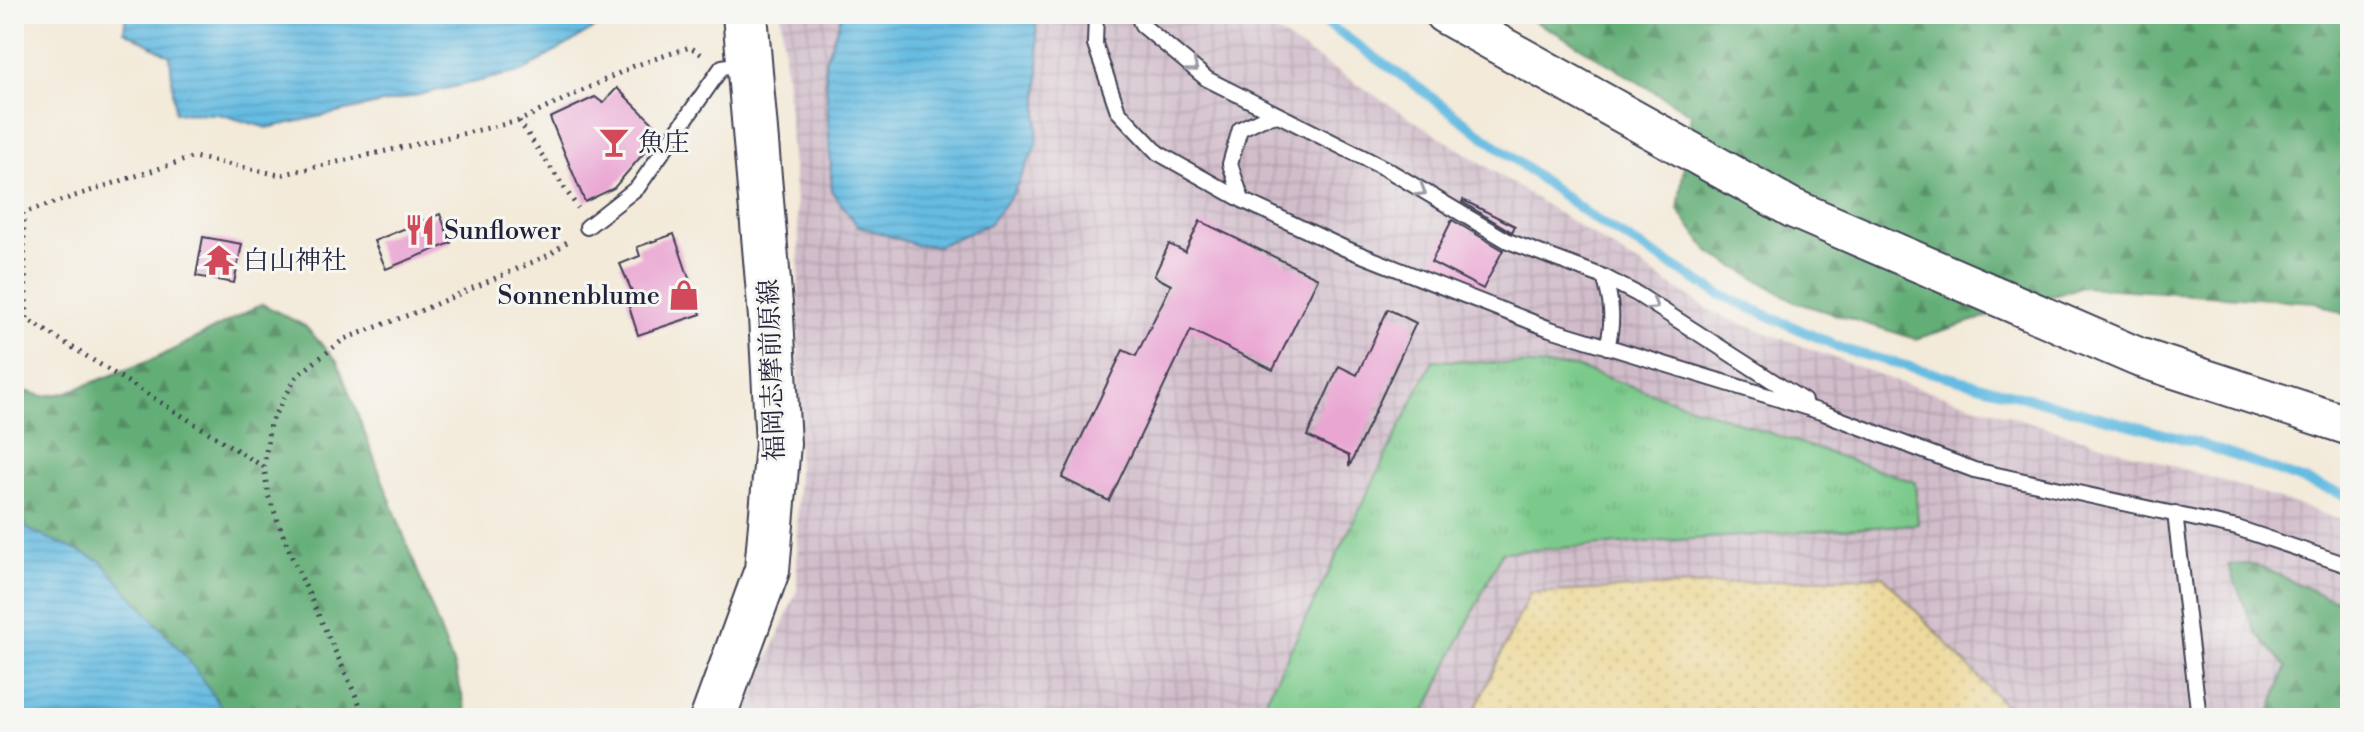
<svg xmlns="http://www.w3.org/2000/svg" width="2364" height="732" font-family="'Libre Bodoni','Noto Serif JP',serif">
<defs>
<pattern id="industrial-grid" width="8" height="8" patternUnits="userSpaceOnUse" patternTransform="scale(2)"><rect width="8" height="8" fill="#d1bdca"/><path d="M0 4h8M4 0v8" fill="none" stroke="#b3a2ae"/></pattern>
<pattern id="grass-tufts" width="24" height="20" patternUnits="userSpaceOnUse" patternTransform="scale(2)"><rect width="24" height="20" fill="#7bca8b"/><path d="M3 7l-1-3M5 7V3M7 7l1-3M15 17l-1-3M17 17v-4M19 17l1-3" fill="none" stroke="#6aad79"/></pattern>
<pattern id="forest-firs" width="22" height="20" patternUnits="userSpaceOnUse" patternTransform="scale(2)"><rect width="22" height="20" fill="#64ae77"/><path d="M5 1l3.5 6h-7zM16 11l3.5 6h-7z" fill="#528d63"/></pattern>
<pattern id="sand-dots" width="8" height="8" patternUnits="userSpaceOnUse" patternTransform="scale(2)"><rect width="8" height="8" fill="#eeda9e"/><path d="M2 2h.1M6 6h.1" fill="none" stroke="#ccbb89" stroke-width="1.8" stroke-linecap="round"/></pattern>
<pattern id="water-rules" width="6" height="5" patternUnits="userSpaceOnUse" patternTransform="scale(2)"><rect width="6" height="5" fill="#65bbe1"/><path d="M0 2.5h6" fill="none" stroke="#57a0c2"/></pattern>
</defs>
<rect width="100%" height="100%" fill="#f6f6f2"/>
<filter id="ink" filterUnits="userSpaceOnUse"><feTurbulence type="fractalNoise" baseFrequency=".0125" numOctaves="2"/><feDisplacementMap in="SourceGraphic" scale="16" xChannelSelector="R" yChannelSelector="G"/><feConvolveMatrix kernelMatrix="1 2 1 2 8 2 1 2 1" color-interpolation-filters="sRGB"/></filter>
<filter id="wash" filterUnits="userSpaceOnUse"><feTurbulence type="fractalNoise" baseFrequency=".006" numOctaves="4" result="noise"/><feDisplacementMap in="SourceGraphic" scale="32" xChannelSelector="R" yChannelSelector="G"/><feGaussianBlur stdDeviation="1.8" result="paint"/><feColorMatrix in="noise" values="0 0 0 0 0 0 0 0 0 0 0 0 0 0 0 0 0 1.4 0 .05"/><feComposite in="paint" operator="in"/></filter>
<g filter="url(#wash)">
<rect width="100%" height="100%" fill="#f3ead9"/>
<path fill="url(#industrial-grid)" d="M781 14H1248L1716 314 1899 382 2265 494 2350 523V718H744L797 590 799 240Z"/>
<path fill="url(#grass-tufts)" stroke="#4e7663" stroke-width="2" d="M1433 360 1575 367 1915 482 1918 524 1502 552 1422 718H1257Z"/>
<path fill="url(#forest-firs)" stroke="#436859" stroke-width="2" d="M1520 14H2326L2350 20V317L2316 302 2082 287 1916 339 1798 303 1709 252 1678 210 1691 114 1557 33Z
M262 304 305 326 337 361 455 669 468 718H14V388L43 396 65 393 157 358Z
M2255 564 2326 597 2350 604V718H2279L2271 710 2286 667 2256 633 2228 565Z"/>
<path fill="url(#sand-dots)" stroke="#887e6c" stroke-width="2" d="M1883 576 2017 718H1471L1530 593Z"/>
<path fill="url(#water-rules)" stroke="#446e8e" stroke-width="2" d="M126 14H618L523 71 392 101 267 128 219 114 175 113 170 56 124 31Z
M842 14H1035L1039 61 1037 144 1013 193 989 224 938 246 917 245 858 226 832 192 825 61Z
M14 490 27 529 101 561 188 659 229 718H14Z"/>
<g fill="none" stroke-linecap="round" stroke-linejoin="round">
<path stroke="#65bbe1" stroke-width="10" d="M1313 14 1419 88 1593 218 1721 295 1846 350 2195 442 2350 497"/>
</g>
<g id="blocks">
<path fill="#eaa6d3" d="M617 88 658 128 652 136 655 140 614 188 585 202 550 118 595 97 603 103Z
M1463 200 1515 226 1512 232 1462 202Z
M440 214 451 243 386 269 374 241Z
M1452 220 1503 250 1483 289 1431 262Z
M1200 221 1318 278 1273 370 1191 330 1109 501 1062 478 1123 350 1136 356 1171 285 1154 276 1169 244 1185 252Z
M674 234 701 314 638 335 626 297 633 294 620 264 640 256 637 247Z
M203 237 242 244 234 283 196 276Z
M1388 309 1416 323 1349 467V456L1307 436 1339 366 1357 375Z"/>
</g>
</g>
<g filter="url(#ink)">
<use href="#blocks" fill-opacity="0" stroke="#414053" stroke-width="2"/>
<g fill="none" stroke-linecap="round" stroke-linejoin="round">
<defs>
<path id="service" d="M1096 14 1095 44 1118 111 1158 153 1242 200 1344 248 1550 329 1821 412 1974 470 2237 528 2350 566
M1137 14 1142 25 1207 79 1388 170 1508 241 1604 277 1637 294 1804 401
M1242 200 1230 164 1240 129 1263 118 1279 115
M587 227 638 187 722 67 743 64
M1604 277C1612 301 1614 322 1607 347
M2175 513 2199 718"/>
<path id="tertiary" d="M1444 14 1792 208 2138 357 2350 426"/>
<path id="primary" d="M713 718 767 570 778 444 771 317 745 14"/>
</defs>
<use href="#service" stroke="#414053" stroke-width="18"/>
<use href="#tertiary" stroke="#414053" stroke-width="42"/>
<use href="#primary" stroke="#414053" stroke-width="48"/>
<path stroke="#414053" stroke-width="5" stroke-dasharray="2 6" stroke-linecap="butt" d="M519 121 578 208
M264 467 27 319 23 213 194 157 280 175 519 121 634 66 690 47 704 56
M366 718 291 555 268 495 264 467 270 423 297 376 344 339 422 310 549 255 571 239"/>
<use href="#service" stroke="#fff" stroke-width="14"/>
<use href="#tertiary" stroke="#fff" stroke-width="38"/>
<use href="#primary" stroke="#fff" stroke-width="44"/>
</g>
<defs><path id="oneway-chevron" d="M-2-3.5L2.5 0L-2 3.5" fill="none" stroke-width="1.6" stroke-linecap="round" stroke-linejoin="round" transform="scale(2)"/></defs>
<g stroke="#9c9ca7">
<use href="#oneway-chevron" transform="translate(1193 67) rotate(40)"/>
<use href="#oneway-chevron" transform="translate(1421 191) rotate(32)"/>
<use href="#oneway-chevron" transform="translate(1653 305) rotate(33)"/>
</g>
</g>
<defs>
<symbol id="bar-bare" viewBox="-9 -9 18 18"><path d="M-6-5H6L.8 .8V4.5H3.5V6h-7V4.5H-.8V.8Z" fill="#d1495b" stroke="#f6f6f2" stroke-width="2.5" paint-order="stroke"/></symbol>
<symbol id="restaurant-bare" viewBox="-9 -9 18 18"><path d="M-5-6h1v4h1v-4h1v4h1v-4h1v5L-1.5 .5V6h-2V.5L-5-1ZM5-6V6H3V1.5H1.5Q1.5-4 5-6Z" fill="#d1495b" stroke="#f6f6f2" stroke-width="2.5" paint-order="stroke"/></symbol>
<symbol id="temple-bare" viewBox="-9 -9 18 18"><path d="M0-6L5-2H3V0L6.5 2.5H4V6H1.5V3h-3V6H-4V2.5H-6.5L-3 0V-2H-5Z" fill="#d1495b" stroke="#f6f6f2" stroke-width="2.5" paint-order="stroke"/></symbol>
<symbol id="shop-bare" viewBox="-9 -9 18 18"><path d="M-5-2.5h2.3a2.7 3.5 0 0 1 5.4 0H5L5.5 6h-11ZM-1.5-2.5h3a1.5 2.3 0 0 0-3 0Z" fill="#d1495b" stroke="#f6f6f2" stroke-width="2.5" paint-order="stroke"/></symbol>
</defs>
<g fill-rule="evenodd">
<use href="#bar-bare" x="592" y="120" width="44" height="44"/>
<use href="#restaurant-bare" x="398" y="208" width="44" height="44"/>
<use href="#temple-bare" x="197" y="238" width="44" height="44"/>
<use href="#shop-bare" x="662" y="273" width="44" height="44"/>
</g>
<g text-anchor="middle" stroke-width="6" stroke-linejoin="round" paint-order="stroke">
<g font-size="26" fill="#22223b" stroke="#f6f6f2" text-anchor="start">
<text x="638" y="151">魚庄</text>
<text x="444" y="239">Sunflower</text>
<text x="243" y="269">白山神社</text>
<text x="660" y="304" text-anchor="end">Sonnenblume</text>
</g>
<g font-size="26" fill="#22223b" stroke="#f6f6f2">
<text transform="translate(771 370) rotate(-92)" y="9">福岡志摩前原線</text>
</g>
</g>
<rect width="2364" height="732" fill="none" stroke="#f6f6f2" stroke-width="48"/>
</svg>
